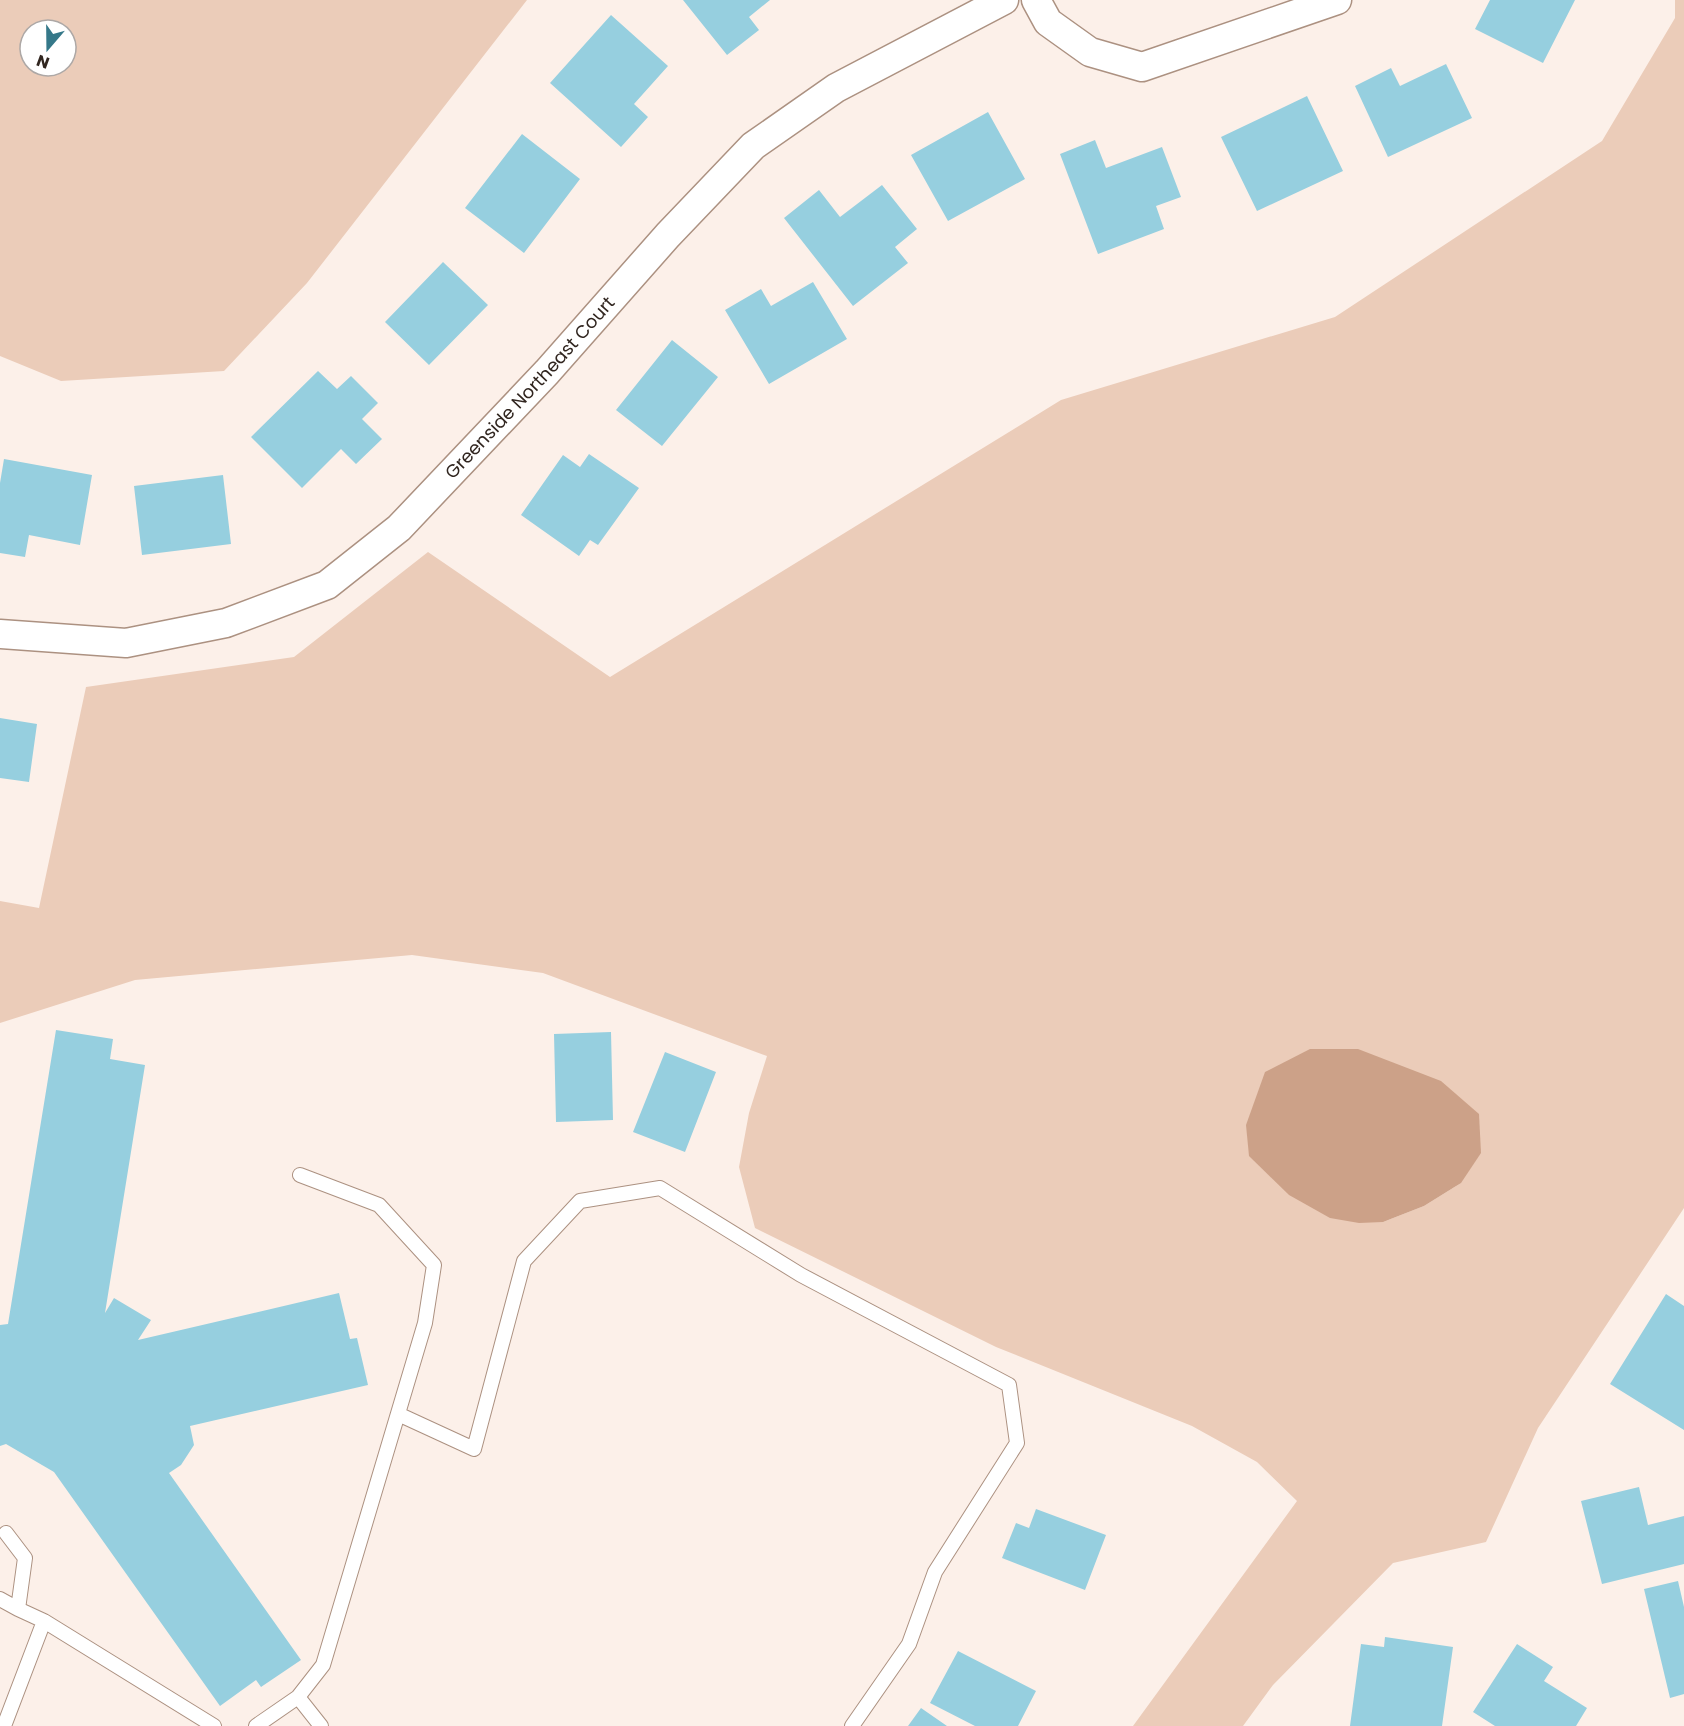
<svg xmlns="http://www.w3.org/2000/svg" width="1684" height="1726" font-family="Poppins,sans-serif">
<rect width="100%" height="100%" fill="#fcf0e9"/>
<path fill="#ebccb9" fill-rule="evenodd" d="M0 0H527L307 283 224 371 61 381 0 356ZM30 30H66V66H30Z
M1675 0H1684V1208L1538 1428 1486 1542 1393 1563 1273 1685 1243 1726H1133L1297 1501 1257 1462 1192 1426 996 1347 755 1228 739 1167 749 1113 767 1056 543 973 412 955 135 980 0 1023V901L39 908 86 687 294 657 428 552 610 677 1061 400 1335 317 1602 141 1675 18ZM1461 1183 1424 1206 1383 1222Z"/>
<path fill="#cca188" d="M1310 1049H1358L1441 1081 1479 1114 1481 1153 1461 1183 1424 1206 1383 1222 1359 1223 1330 1218 1289 1195 1249 1156 1246 1125 1265 1072Z"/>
<path fill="#96cfdf" d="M683 0H770L749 17 759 30 727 55Z
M1490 0H1575L1543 63 1475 29Z
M611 15 668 66 634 104 648 117 621 147 550 83Z
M1446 64 1472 118 1388 157 1355 86 1391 68 1400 86Z
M1307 96 1343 171 1257 211 1221 137Z
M988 112 1025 179 948 221 911 155Z
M522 134 580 179 524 253 465 208Z
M1095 140 1106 168 1162 147 1181 197 1156 206 1164 229 1098 254 1060 154Z
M882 185 917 229 895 247 908 263 853 306 784 218 819 190 840 217Z
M443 262 488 305 429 365 385 322Z
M813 282 847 339 769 384 725 310 761 289 771 306Z
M672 340 718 377 662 446 616 410Z
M318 371 337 389 351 376 378 403 362 419 382 439 356 464 341 449 302 488 251 437Z
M589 454 639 488 598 545 590 540 579 556 521 515 563 455 580 467Z
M4 459 92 475 80 545 29 535 25 557 0 553V483Z
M223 475 231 544 142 555 134 486Z
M0 718 37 724 29 782 0 778Z
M56 1030 113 1039 110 1059 145 1065 105 1313 114 1298 151 1320 138 1340 339 1293 350 1339 357 1338 368 1385 190 1426 194 1445 181 1465 169 1473 301 1660 261 1687 256 1680 220 1706 54 1472 6 1444 0 1446V1325L8 1324Z
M611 1032 613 1120 556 1122 554 1034Z
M665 1052 716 1072 685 1152 633 1132Z
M1666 1294 1684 1306V1430L1610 1384Z
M1639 1487 1648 1525 1684 1516V1564L1602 1584 1581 1501Z
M1036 1509 1106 1535 1085 1590 1002 1558 1016 1523 1029 1528Z
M1678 1581 1684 1607V1694L1670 1698 1644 1589Z
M1385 1637 1453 1647 1442 1726H1350L1361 1644 1384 1647Z
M1517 1644 1553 1667 1544 1681 1587 1708 1576 1726H1495L1473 1712Z
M958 1651 1036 1691 1018 1726H975L930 1703Z
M921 1708 947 1726H908Z"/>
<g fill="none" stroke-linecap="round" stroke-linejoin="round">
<defs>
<path id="lane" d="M398 1414 474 1449 524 1261 580 1201 660 1188 801 1275 1009 1385 1017 1443 935 1572 909 1644 852 1726
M6 1533 25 1558 18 1609
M0 1599 18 1609 44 1621 214 1726
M298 1697 321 1726
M4 1726 44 1621
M256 1726 298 1697 323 1665 425 1323 434 1265 379 1205 300 1175"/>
<g id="street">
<path d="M1036 0 1048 22 1090 52 1142 67 1337 0"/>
<path id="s1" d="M0 634 126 643 226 623 327 585 399 528 547 372 668 235 753 146 836 88 1004 0"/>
</g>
</defs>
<use href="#lane" stroke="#ac9181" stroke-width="16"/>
<use href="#street" stroke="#ac9181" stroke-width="31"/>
<use href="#lane" stroke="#fff" stroke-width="14"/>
<use href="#street" stroke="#fff" stroke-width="28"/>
</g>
<g text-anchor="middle" stroke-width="6" stroke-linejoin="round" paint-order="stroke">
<g font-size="18" fill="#312620" stroke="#fff">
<text dy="6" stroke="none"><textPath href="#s1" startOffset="620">Greenside Northeast Court</textPath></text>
</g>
</g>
<g transform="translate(48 48) rotate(200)"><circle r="28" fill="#ffffff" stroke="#ada8a6" stroke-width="1.5"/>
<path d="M0-4.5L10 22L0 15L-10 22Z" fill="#357889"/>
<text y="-9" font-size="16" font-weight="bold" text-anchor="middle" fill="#312620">N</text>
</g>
</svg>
